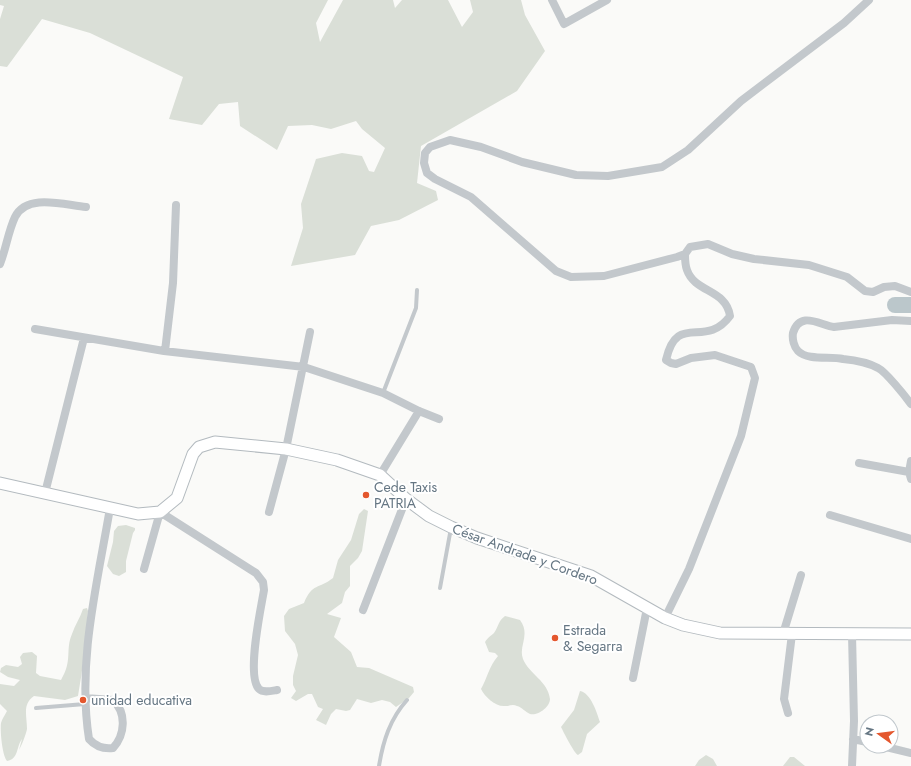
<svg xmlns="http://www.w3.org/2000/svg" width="911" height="766" font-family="Jost,sans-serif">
<rect width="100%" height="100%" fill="#fafaf8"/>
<path fill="#dadfd7" d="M0 0H328L316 23 320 42 343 0H393L395 8 402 0H448L462 27 473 12 470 0H521L525 15 545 51 517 91 421 146 417 183 436 191 438 200 399 220 371 226 355 255 291 266 303 228 301 204 316 159 342 153 362 156 369 171 374 172 385 148 362 129 356 121 331 129 312 125 288 126 277 150 240 126 238 102 219 104 202 125 169 119 183 77 90 33 42 19 7 67 0 66V19L4 6 0 5Z
M364 509 368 511 362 551 358 558 350 566V586L345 592 342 603 327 614 341 618 334 637 351 652 357 667 369 668 413 687 414 692 409 698 396 707 390 702 382 700 371 703 357 699 350 710 346 711 336 709 331 714 326 725 316 720 323 709 318 707 312 694H308L296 701 291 698 296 691 293 685V676L298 655 295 644 285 631 284 616 289 609 304 603C312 583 319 589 333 578L338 560 351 540 359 514Z
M126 525 135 528V530L133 533 126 561V572L119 576 113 574 107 566 113 542 114 531 118 526Z
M87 608 88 611C86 640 83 668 78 696L65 700 34 696C22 704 27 716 27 729 26 734 22 745 19 750L22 739C16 747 19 759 7 761 2 755 0 730 1 723 2 719 5 715 7 711L0 704V684L14 686 20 680 8 677 0 672 1 668 6 665 18 667 22 664 20 657 23 653 32 652 37 656 36 673 40 676 61 680C73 660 65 650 72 634 75 625 80 618 83 609Z
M505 616 520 620C531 635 518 646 523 659 529 674 548 681 550 699 550 707 538 716 530 714 525 712 522 707 517 706 513 704 509 706 505 706 496 707 485 697 481 689 487 679 489 666 498 656L495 653 489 652 485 642C488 637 491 636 494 633 499 626 498 621 505 616Z
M580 691C591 693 597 713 600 722L587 734 582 752 578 755C574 753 564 733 561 727L574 710Z
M706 755 713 759 717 766H695L699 760Z
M790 757H794L805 766H783Z"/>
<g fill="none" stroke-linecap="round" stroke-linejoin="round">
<path stroke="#bbc7cb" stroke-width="16" d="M895 305H911"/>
<defs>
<path id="secondary" d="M0 483 138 514 160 512 177 498 193 454 199 447 215 442 286 449 337 460 380 475 406 499 429 516 451 527 477 538 591 576 665 618 683 625 720 633 911 634"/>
</defs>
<use href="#secondary" stroke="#b3babf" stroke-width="13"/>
<path stroke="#c3c8cc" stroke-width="4" d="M383 393 416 308 417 290
M440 588 451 528
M36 708 85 704
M379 766C383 741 390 719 407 700"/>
<path stroke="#c3c8cc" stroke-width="8" d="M552 0 564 24 607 0
M869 0 844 23 741 101 688 150 662 167 608 176 576 175 522 162 481 147 450 140 430 147 425 153 424 163 427 173 435 179 471 197 556 271 571 277 604 276 677 257 685 254 690 247 708 244 732 254 754 259 809 265 847 277 865 291 873 292 884 287 895 286 911 292
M0 264C6 249 8 232 15 217 27 193 64 205 86 207
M911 321 892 320 834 327C820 325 800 310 793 333 792 339 794 347 798 351 808 361 830 356 843 359 853 360 869 363 878 368 886 372 905 396 911 404
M35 329 164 351 304 367 383 393 419 411 439 419
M165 351 173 283 176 205
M911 461 909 472 911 479
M859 463 909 472
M380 475 419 411
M45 493 84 338
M269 512 286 449 310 332
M830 515 911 539
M144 569 160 512 256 573 263 582 264 590C261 608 246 676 259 689 263 693 271 691 277 690
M363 610 406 499
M665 618 689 569 741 436 755 378 751 367 715 355 691 358 676 364 671 363 666 360C677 311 705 350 730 316 726 289 695 293 687 270 685 265 685 259 685 254
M783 634 801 575
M633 678 647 608
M85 698 113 700C127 713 125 735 113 748 103 749 96 747 89 739 77 662 97 585 110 508
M788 713 784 699 792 634
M853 739 867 742
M882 746 911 753
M852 766 854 721 852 634"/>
<use href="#secondary" stroke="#fff" stroke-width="11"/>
</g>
<g fill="#e4572e" stroke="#fff" stroke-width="1.5">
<circle cx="366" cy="495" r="4"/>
<circle cx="555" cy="638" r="4"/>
<circle cx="83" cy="700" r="4"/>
</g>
<g text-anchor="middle" stroke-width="4" stroke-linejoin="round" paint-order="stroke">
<g font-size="14" fill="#657683" stroke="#fff" text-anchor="start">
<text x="374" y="492">Cede Taxis<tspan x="374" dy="16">PATRIA</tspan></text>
<text x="563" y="635">Estrada<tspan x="563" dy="16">&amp; Segarra</tspan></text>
<text x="91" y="705">unidad educativa</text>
</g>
<g font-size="14" fill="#657683" stroke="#fff">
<text transform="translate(525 554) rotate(20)" y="5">César Andrade y Cordero</text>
</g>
</g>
<g transform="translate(879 734) rotate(284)"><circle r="19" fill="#ffffff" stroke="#c1c8cd"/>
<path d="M0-3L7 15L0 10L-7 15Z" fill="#e4572e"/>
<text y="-6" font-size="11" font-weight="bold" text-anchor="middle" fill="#657683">N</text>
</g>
</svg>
